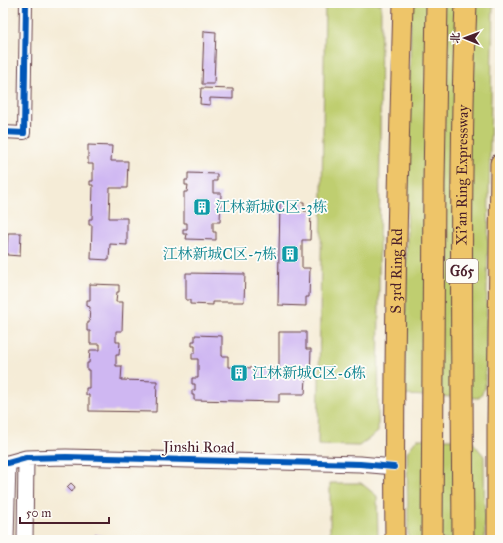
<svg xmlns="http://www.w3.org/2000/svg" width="503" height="543" font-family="'IM FELL Great Primer','Noto Serif SC',serif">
<rect width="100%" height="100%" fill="#fdfcf7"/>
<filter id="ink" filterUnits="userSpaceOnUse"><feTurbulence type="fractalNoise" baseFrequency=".025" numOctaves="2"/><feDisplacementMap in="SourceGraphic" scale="8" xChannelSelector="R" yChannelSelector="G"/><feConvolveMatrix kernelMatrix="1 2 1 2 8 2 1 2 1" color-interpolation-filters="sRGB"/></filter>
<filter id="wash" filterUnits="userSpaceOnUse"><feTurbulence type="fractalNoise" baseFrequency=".012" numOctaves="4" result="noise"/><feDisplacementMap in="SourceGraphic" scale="16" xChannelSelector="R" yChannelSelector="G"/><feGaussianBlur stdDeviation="0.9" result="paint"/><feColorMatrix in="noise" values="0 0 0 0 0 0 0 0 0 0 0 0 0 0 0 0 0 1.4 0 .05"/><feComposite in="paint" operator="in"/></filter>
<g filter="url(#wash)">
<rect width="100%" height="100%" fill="#f5ecd7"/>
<path fill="#bfce70" stroke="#84764e" d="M325 3H381L378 432 359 446 318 445Z
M411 3H493L485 388 479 398 404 395Z
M417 439H470L484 456 485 540H408L407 452Z
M330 483H361L377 496 378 540H330Z"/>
<g id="blocks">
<path fill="#cfb7f2" d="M204 31 216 32 214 84H202Z
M201 88 233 89V99L210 98V105L200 104Z
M88 145 112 146 111 161H128L127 188H110L109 218H127V245L110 244 109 260 91 259 92 225H89V219H92L93 185H90V181H93V164H88Z
M188 173 217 174V181H213V193H221L220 222H213V232H216V240L186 239 187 234H183V229H187V223H184V192H187L188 185H185V180H188Z
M280 202H304V211H311L310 240H302V268H310L309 297H306V306L278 305Z
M8 233H21L20 256 7 255Z
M186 273 245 274 244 302H213V305L190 304V300H186Z
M90 284 119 285V292H117L116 302H123L122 331H116V342H120L119 355H116V366H122L121 380 157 381 156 412 89 411V395H86V388H89V370H87V363H89L90 350H100V344H90V331H87V323H89L90 307 87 306V300H90Z
M279 332H306V349H311L310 378H306L305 394H279V402L194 400V395H192V390H195V384H192V378H198V359H192V353H195V346H192V341H195V335L222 336V356H228V367L279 369Z
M71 483 75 487 72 492 67 487Z
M95 534 120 539 119 540H93Z"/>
</g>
</g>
<g filter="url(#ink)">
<use href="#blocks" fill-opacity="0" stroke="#643e45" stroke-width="1"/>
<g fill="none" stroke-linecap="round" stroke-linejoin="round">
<defs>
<path id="minor" d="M3 132 24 133 26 3"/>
<path id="tertiary" d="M3 463H8L26 458 66 457 360 464 394 467
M6 540 8 463
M25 540 26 458"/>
<g id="trunk">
<path id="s1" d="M395 540C393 361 398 182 403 3"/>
<path d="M497 540V421L500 163"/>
</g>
<g id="motorway">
<path d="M432 540 434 182 437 3"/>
<path id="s2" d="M463 540C462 361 459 182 466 3"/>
</g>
</defs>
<use href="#minor" stroke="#643e45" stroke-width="14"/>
<use href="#tertiary" stroke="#643e45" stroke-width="17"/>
<use href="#trunk" stroke="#643e45" stroke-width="21"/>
<use href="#motorway" stroke="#643e45" stroke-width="23"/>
<use href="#minor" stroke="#fff" stroke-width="12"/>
<use href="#tertiary" stroke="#fff" stroke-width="15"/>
<use href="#trunk" stroke="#eec569" stroke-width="19"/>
<use href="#motorway" stroke="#eec569" stroke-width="21"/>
<defs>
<path id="cycleway" d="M3 132 24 133 26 3
M3 463H8L26 458 66 457 360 464 394 467"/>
</defs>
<use href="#cycleway" stroke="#fdfcf7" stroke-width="8"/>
<use href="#cycleway" stroke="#0057b8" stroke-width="6"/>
</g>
</g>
<defs>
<symbol id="building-square" viewBox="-11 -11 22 22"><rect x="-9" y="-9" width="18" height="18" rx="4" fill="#0f9aa8" stroke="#fdfcf7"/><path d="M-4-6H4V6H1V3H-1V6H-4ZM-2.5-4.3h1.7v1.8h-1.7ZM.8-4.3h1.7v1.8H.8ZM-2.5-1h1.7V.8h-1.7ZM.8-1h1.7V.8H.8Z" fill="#fff"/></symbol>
</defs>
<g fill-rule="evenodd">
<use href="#building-square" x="192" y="197" width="20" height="20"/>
<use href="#building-square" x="280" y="244" width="20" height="20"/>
<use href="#building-square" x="229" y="363" width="20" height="20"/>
</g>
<g text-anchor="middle" stroke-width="3.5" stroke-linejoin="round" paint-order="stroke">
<rect fill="#fdfcf7" stroke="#806168" stroke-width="1" x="446" y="259" width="32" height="24" rx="3"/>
<g font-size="14" font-weight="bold" fill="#4a1f2b">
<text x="462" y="276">G65</text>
</g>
<g font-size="15" fill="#4a1f2b" stroke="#fdfcf7">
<text dy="5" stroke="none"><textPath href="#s2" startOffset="365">Xi'an Ring Expressway</textPath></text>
<text dy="5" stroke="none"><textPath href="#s1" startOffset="269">S 3rd Ring Rd</textPath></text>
<text transform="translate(199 447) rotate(1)" y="5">Jinshi Road</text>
</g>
<g font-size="15" fill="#0d838f" stroke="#fdfcf7" text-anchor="start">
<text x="215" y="212">江林新城C区-3栋</text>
<text x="277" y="259" text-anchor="end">江林新城C区-7栋</text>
<text x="252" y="378">江林新城C区-6栋</text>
</g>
</g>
<rect width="503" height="543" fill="none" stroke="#fdfcf7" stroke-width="16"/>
<g transform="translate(465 38) rotate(271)" stroke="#fdfcf7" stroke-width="3" paint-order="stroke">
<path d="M0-3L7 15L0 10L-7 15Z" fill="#4a1f2b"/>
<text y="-6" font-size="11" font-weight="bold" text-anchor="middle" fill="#4a1f2b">北</text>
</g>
<path d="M20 517v6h89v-6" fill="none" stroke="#4a1f2b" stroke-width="2"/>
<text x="26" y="517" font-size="12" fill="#4a1f2b" stroke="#fdfcf7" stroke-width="3" paint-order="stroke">50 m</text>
</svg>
